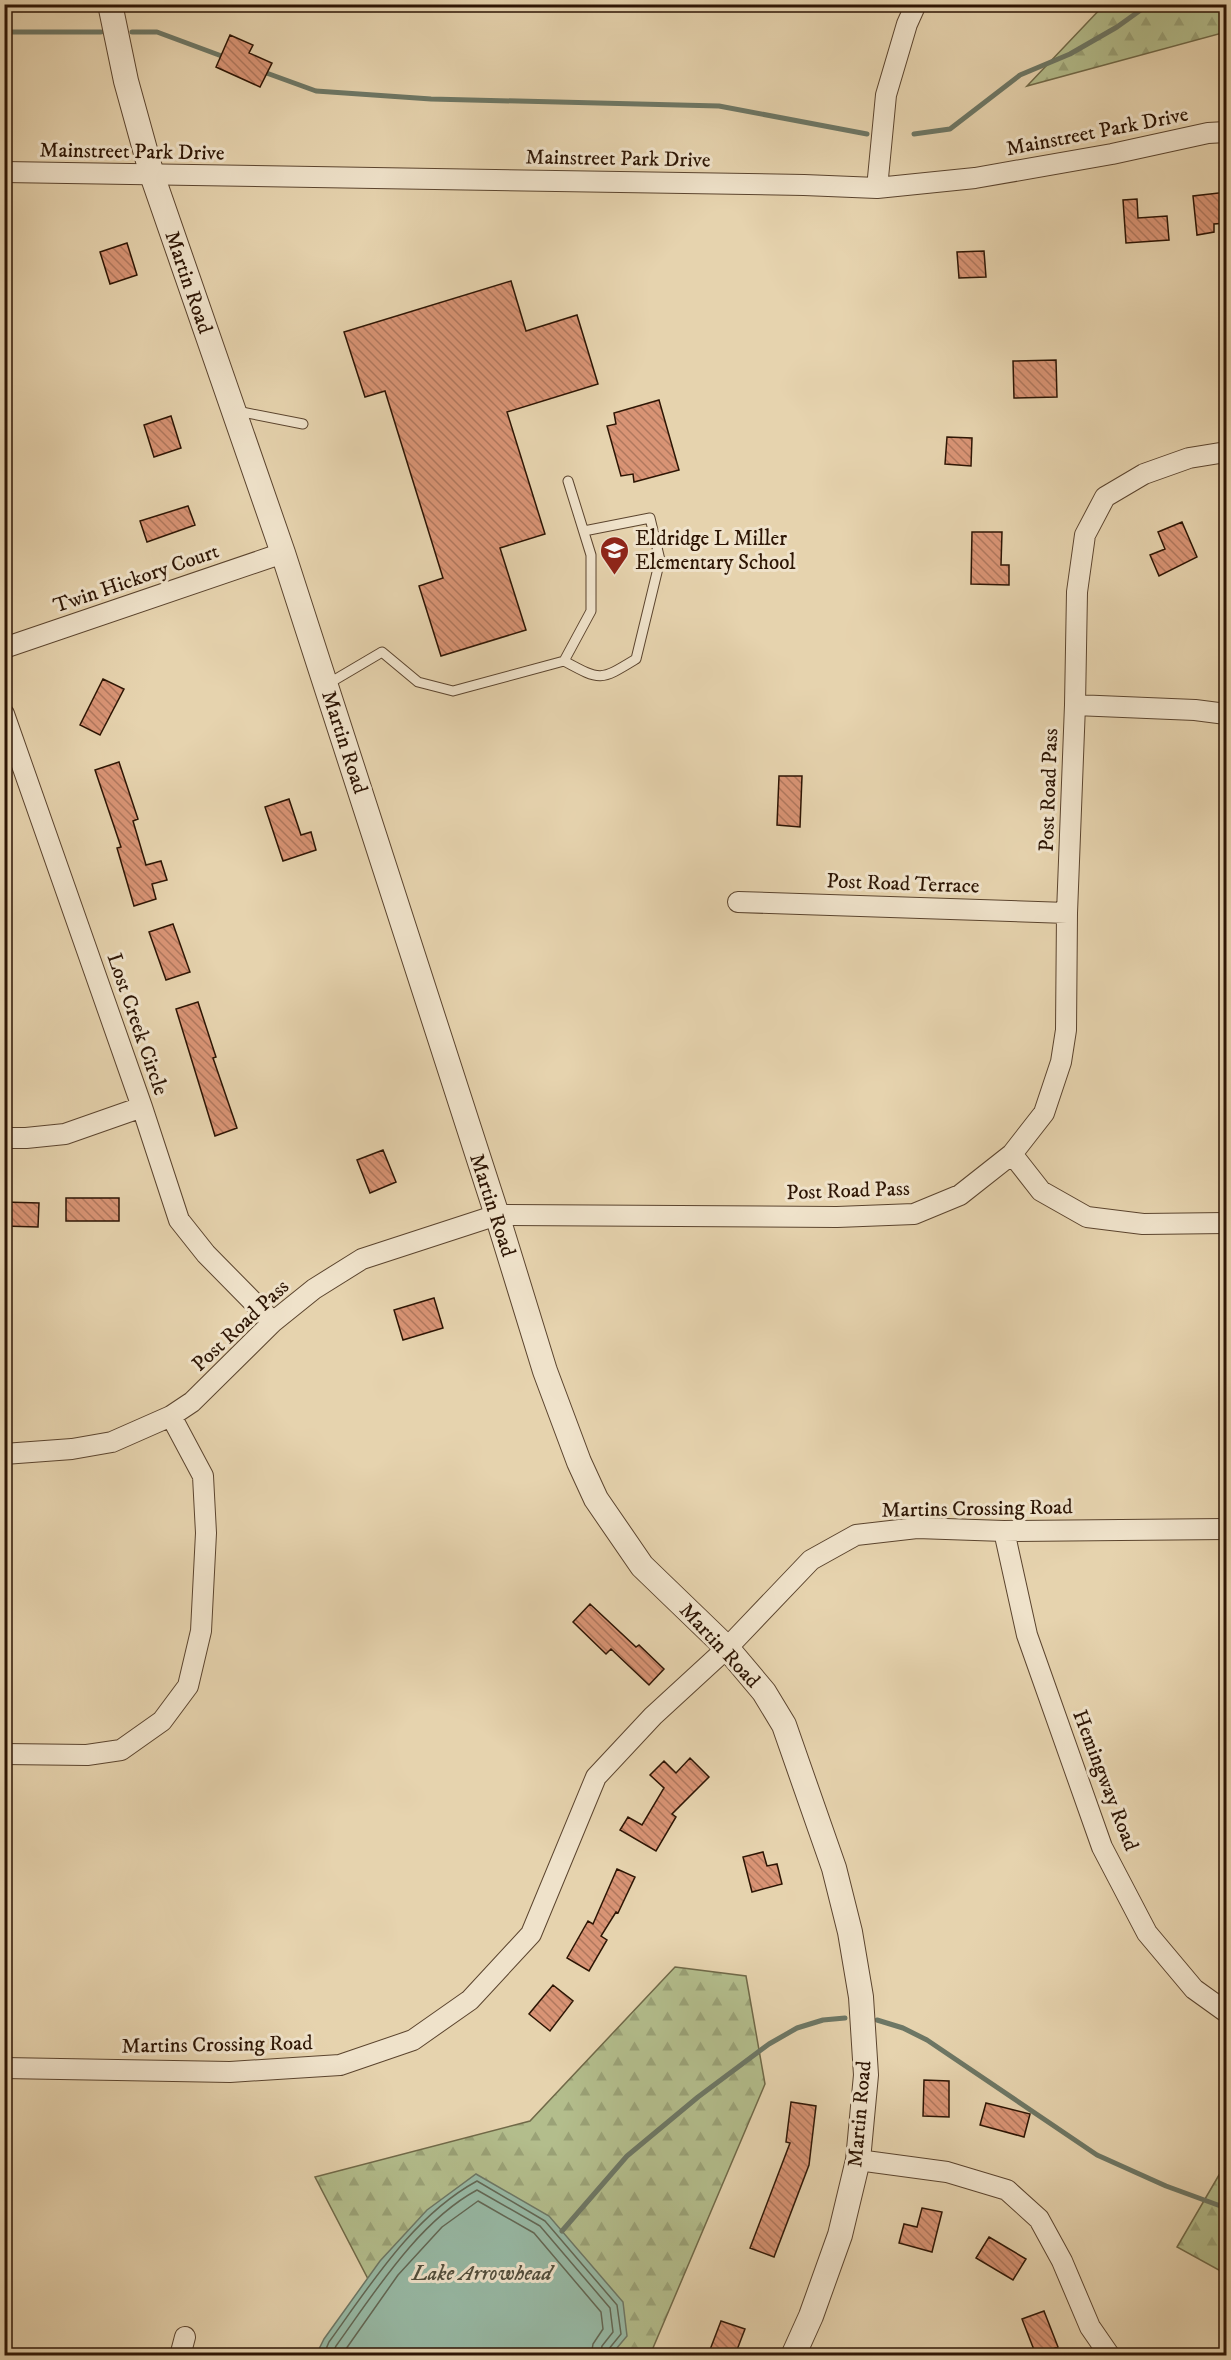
<svg xmlns="http://www.w3.org/2000/svg" width="1231" height="2360" font-family="'IM FELL DW Pica',serif">
<defs>
<pattern id="forest-firs" width="22" height="20" patternUnits="userSpaceOnUse" patternTransform="scale(1.5)"><rect width="22" height="20" fill="#b3bd8c"/><path d="M5 1l3.5 6h-7zM16 11l3.5 6h-7z" fill="#9aa277"/></pattern>
<pattern id="building-back-hatch" width="6" height="6" patternUnits="userSpaceOnUse" patternTransform="scale(1.5)"><rect width="6" height="6" fill="#d99475"/><path d="M-1 5l2 2M0 0l6 6M5-1l2 2" fill="none" stroke="#b0785e"/></pattern>
</defs>
<rect width="100%" height="100%" fill="#e6d3ae"/>
<filter id="stains"><feTurbulence type="fractalNoise" baseFrequency=".00333" numOctaves="4"/><feColorMatrix values="0 0 0 0 .2 0 0 0 0 .09 0 0 0 0 .02 0 0 0 .5 -.17"/></filter>
<radialGradient id="worn" r=".72"><stop offset=".6" stop-color="#630" stop-opacity="0"/><stop offset="1" stop-color="#630" stop-opacity=".3"/></radialGradient>
<path fill="url(#forest-firs)" stroke="#706948" stroke-width="1.5" d="M1104 5H1226V32L1027 86Z
M675 1967 746 1976 765 2084 650 2355H325L368 2279 315 2177 530 2121Z
M1219 2175 1226 2177V2274L1177 2247Z"/>
<path fill="#97b9a5" stroke="#6d7765" stroke-width="1.5" d="M476 2174 549 2216 623 2302 627 2336 611 2355H316L324 2339 380 2261 427 2210Z"/>
<g fill="none" stroke-linecap="round" stroke-linejoin="round">
<path stroke="#626754" stroke-width="1.5" d="M323 2356 329 2342C371 2284 413 2216 477 2181L545 2221 617 2305 621 2334 608 2350 607 2356
M331 2356 336 2346C375 2292 418 2222 477 2190L540 2226 610 2308 613 2332 602 2346 600 2356
M341 2356 398 2275 442 2227 478 2201 534 2233 601 2312 603 2329 593 2344 591 2356"/>
<path stroke="#6d7765" stroke-width="5" d="M4 32H101
M132 32H157L227 58
M261 71 316 91 431 99 719 106 867 134
M914 134 950 129 1020 75 1070 54 1117 27 1149 4
M877 2020 903 2028 927 2040 1097 2155 1166 2186 1226 2208
M562 2231 627 2156 698 2097 769 2044 797 2028 823 2020 845 2018"/>
</g>
<path fill="url(#building-back-hatch)" stroke="#2d1504" stroke-width="1.5" d="M230 35 253 45 249 53 272 63 260 87 216 67Z
M1227 192V223L1214 224V232L1197 235 1193 196Z
M1137 199 1138 218 1167 216 1169 240 1126 243 1123 200Z
M127 243 137 275 110 284 100 252Z
M984 251 986 277 959 278 957 252Z
M511 281 526 331 577 315 598 384 507 412 545 534 500 548 526 630 441 656 419 586 443 578 385 391 365 397 344 332Z
M1056 360 1057 397 1014 398 1013 361Z
M659 400 679 470 634 482 633 474 621 476 607 426 616 424 614 413Z
M171 416 181 448 154 457 144 425Z
M947 437 972 438 971 466 945 464Z
M188 506 195 525 147 542 140 521Z
M1182 522 1197 557 1159 576 1150 555 1165 549 1158 532Z
M972 532H1002L1001 565H1009V585L971 584Z
M103 679 124 689 100 735 80 725Z
M119 762 138 819 133 821 146 865 161 861 167 880 152 884 156 899 134 906 117 848 121 847 95 770Z
M779 776H802L800 827 777 825Z
M289 799 301 835 311 832 316 850 283 861 265 807Z
M173 924 190 972 166 980 149 932Z
M198 1002 216 1057 213 1058 237 1128 215 1136 176 1009Z
M383 1150 396 1182 370 1193 357 1160Z
M66 1198H119V1221H66Z
M4 1202 39 1203 38 1227 4 1226Z
M434 1298 443 1328 403 1340 394 1310Z
M590 1604 636 1647 639 1645 664 1669 649 1685 611 1649 606 1654 573 1622Z
M690 1758 709 1777 672 1814 676 1817 656 1851 620 1830 628 1817 642 1825 664 1788 650 1775 664 1761 676 1773Z
M763 1852 767 1866 777 1864 782 1884 752 1892 743 1857Z
M617 1869 635 1877 618 1913 616 1912 601 1936 607 1940 589 1971 567 1958 588 1921 593 1924Z
M553 1985 573 2001 550 2031 529 2014Z
M924 2080 949 2081V2117L923 2116Z
M791 2102 816 2106 809 2165 774 2257 750 2248 790 2143 786 2142Z
M986 2103 1030 2114 1024 2137 980 2125Z
M922 2208 942 2212 932 2252 899 2243 904 2224 917 2227Z
M989 2237 1026 2259 1013 2280 976 2258Z
M1044 2311 1058 2347 1036 2355 1022 2319Z
M721 2321 745 2329 735 2355H708Z"/>
<g fill="none" stroke-linecap="round" stroke-linejoin="round">
<defs>
<path id="service" d="M237 411 303 424
M564 661C601 681 600 681 636 659L660 560 650 518 584 531
M326 685 382 652 418 682 453 691 564 661 591 611V555L568 481"/>
<path id="minor" d="M4 172 804 185 877 188 975 178 1112 154 1208 133 1226 132
M877 188 886 95 907 24 916 4
M4 648 283 553
M1075 705 1195 710 1226 714
M4 714 142 1107 179 1220 206 1254 273 1322
M738 902 1067 913
M4 1138H26L65 1134 142 1107
M1012 1154 1041 1191 1087 1217 1143 1224 1226 1223
M4 1454 72 1449 112 1442 171 1416 192 1402 273 1322 314 1289 362 1259 497 1215 837 1217 914 1214 960 1195 1012 1154 1044 1113 1061 1062 1066 1030 1067 913 1075 705 1077 592 1085 535 1105 497 1144 474 1189 458 1226 452
M1004 1531 1027 1635 1102 1847 1147 1933 1194 1989 1226 2012
M4 1754 87 1755 121 1750 162 1721 188 1686 201 1631 206 1533 203 1476 171 1416
M4 2068 230 2072 340 2065 413 2040 470 2000 531 1934 596 1777 653 1716 727 1648 811 1560 856 1535 917 1528 1004 1531 1226 1529
M858 2160 947 2172 1007 2190 1039 2219 1062 2261 1090 2327 1110 2356
M180 2356 185 2337"/>
<path id="tertiary" d="M110 4 126 81 152 175 283 553 497 1215 545 1371 579 1462 596 1499 642 1566 727 1648 764 1692 784 1725 834 1868 850 1932 861 1997 866 2075 858 2160 840 2235 811 2316 793 2356"/>
</defs>
<use href="#service" stroke="#5b442e" stroke-width="11"/>
<use href="#minor" stroke="#5b442e" stroke-width="22"/>
<use href="#tertiary" stroke="#5b442e" stroke-width="26"/>
<use href="#service" stroke="#efe2ca" stroke-width="9"/>
<use href="#minor" stroke="#efe2ca" stroke-width="20"/>
<use href="#tertiary" stroke="#efe2ca" stroke-width="24"/>
</g>
<defs>
<symbol id="school-pin" viewBox="-11 -11 22 30"><path d="M0 17L-7.5 6A9.5 9.5 0 1 1 7.5 6Z" fill="#8f2418" stroke="#efe2ca"/><path d="M0-5L7-2L0 1L-7-2ZM-4 1L0 2.5L4 1V4Q0 6-4 4Z" fill="#fff"/></symbol>
</defs>
<g fill-rule="evenodd">
<use href="#school-pin" x="598" y="534" width="33" height="45"/>
</g>
<g text-anchor="middle" stroke-width="6" stroke-linejoin="round" paint-order="stroke">
<g font-size="21" fill="#2d1504" stroke="#efe2ca">
<text transform="translate(1097 131) rotate(-11)" y="7">Mainstreet Park Drive</text>
<text transform="translate(132 151) rotate(1)" y="7">Mainstreet Park Drive</text>
<text transform="translate(618 158) rotate(1)" y="7">Mainstreet Park Drive</text>
<text transform="translate(189 282) rotate(71)" y="7">Martin Road</text>
<text transform="translate(136 578) rotate(-19)" y="7">Twin Hickory Court</text>
<text transform="translate(345 742) rotate(72)" y="7">Martin Road</text>
<text transform="translate(1048 790) rotate(-88)" y="7">Post Road Pass</text>
<text transform="translate(903 883) rotate(2)" y="7">Post Road Terrace</text>
<text transform="translate(138 1024) rotate(71)" y="7">Lost Creek Circle</text>
<text transform="translate(848 1190) rotate(-2)" y="7">Post Road Pass</text>
<text transform="translate(493 1205) rotate(72)" y="7">Martin Road</text>
<text transform="translate(240 1325) rotate(-43)" y="7">Post Road Pass</text>
<text transform="translate(977 1508) rotate(-1)" y="7">Martins Crossing Road</text>
<text transform="translate(720 1645) rotate(47)" y="7">Martin Road</text>
<text transform="translate(1106 1780) rotate(69)" y="7">Hemingway Road</text>
<text transform="translate(217 2044) rotate(-1)" y="7">Martins Crossing Road</text>
<text transform="translate(859 2114) rotate(-85)" y="7">Martin Road</text>
</g>
<g font-size="21" fill="#2d1504" stroke="#efe2ca" text-anchor="start">
<text x="635" y="545">Eldridge L Miller<tspan x="635" dy="24">Elementary School</tspan></text>
</g>
<g font-size="22" font-style="italic" fill="#524e3c" stroke="#efe2ca">
<text x="482" y="2280">Lake Arrowhead</text>
</g>
</g>
<rect width="1231" height="2360" fill="none" stroke="#e6d3ae" stroke-width="24"/>
<rect x="6" y="6" width="1219" height="2348" fill="none" stroke="#2d1504" stroke-width="3"/>
<rect x="12" y="12" width="1207" height="2336" fill="none" stroke="#2d1504" stroke-width="1.5"/>
<rect width="100%" height="100%" filter="url(#stains)"/>
<rect width="100%" height="100%" fill="url(#worn)"/>
</svg>
